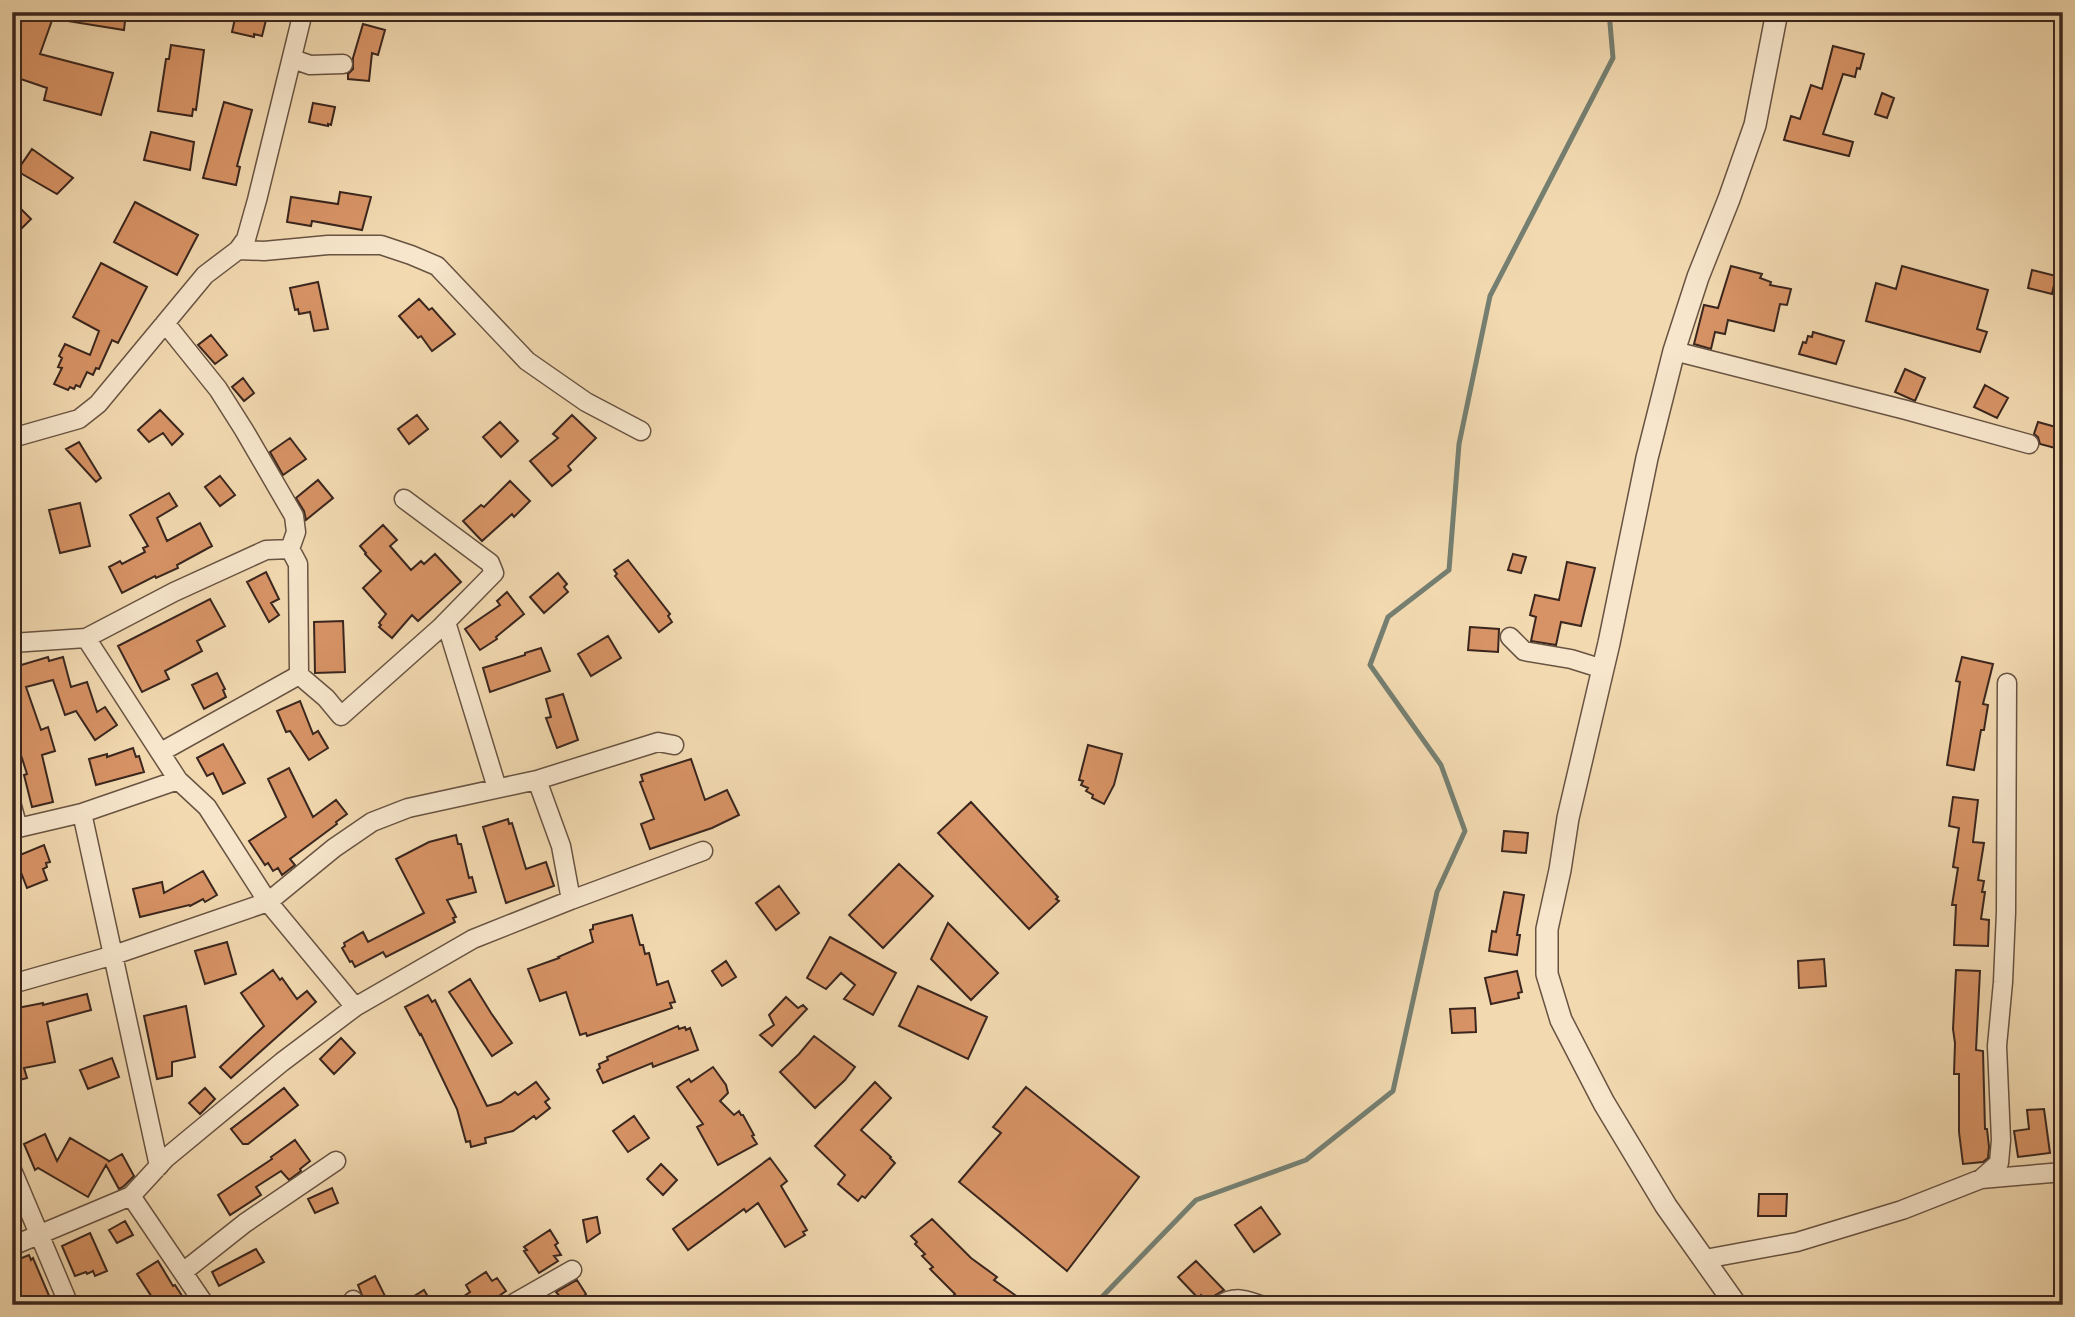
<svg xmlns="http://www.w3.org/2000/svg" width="2075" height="1317" font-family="'Gentium Book Plus',serif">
<rect width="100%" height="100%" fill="#f2d9b0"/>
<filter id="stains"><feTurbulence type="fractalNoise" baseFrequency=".00286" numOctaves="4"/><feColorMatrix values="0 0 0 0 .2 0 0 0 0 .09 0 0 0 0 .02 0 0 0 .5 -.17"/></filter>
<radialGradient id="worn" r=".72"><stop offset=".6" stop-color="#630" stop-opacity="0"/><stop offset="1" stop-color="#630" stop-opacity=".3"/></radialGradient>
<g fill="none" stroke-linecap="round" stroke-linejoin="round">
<path stroke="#757f71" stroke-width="5" d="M1097 1305V1302L1196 1200 1306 1160 1393 1091 1437 892 1465 831 1441 765 1370 665 1388 617 1449 570 1459 444 1490 296 1613 58 1609 12"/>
</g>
<path fill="#d79365" stroke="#3a261e" stroke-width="2" d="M25 12H55L40 54 113 73 101 115 44 100 47 88 12 76V48Z
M61 12H126L124 30 61 20Z
M236 14 266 20 262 36 254 34V37L232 32Z
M363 24 385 30 378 55 372 53 369 81 348 79V74L353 69V58Z
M171 45 204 50 196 110 193 109 192 116 158 111 166 59H169Z
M1833 46 1864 54 1860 69 1857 68 1855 77 1843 74 1823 134 1853 142 1849 156 1784 140 1791 116 1800 119 1811 85 1822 89Z
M1882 93 1894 98 1887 118 1875 114Z
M224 102 252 110 237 166 240 167 236 185 203 178Z
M313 103 335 107 331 125 328 124V126L309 122Z
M151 132 194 142 190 170 144 160Z
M32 149 73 178 57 194 17 171Z
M340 192 371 197 362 230 312 221 311 226 287 222 291 197 338 204Z
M12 200 31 219 12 238Z
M135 202 198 235 177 275 114 242Z
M101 263 147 287 118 343 112 340 99 369 96 368 93 375 87 372 80 387 76 385 74 389 70 387 68 390 54 384 62 368 58 367 62 358 59 356 65 344 90 355 99 331 73 317Z
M1731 266 1762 274 1760 278 1771 282 1770 285 1791 289 1787 305 1780 304 1774 331 1728 320 1725 334 1715 332 1711 349 1694 344 1704 305 1718 308Z
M1902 266 1988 290 1977 329 1987 332 1980 352 1866 321 1876 283 1896 289Z
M2032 270 2056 276 2052 294 2028 288Z
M318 282 328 329 314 331 310 312 299 314 298 309 295 310 290 288Z
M419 299 429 310 432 308 455 334 432 351 421 336 418 338 399 316Z
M1813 332 1844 341 1836 364 1799 354 1803 342 1806 343 1808 336 1812 337Z
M211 335 227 355 215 364 198 345Z
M1905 369 1925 378 1915 401 1895 392Z
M243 378 254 393 244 401 232 387Z
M1985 385 2008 398 1997 418 1974 407Z
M160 410 183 434 172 445 163 433 149 442 138 430Z
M417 415 428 429 409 444 398 429Z
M572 415 596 438 568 466 571 470 552 486 530 461 558 438 553 434Z
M500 422 518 441 501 457 483 437Z
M2038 422 2063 429 2059 449 2040 444 2038 437 2034 434Z
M290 438 306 459 283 475 270 452Z
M79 442 101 478 96 482 66 449Z
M220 476 235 495 220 506 205 487Z
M318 480 333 498 306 520 304 511 296 498Z
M510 481 530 501 514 517 512 514 482 541 463 521 481 505 484 507Z
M169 493 177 506 157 518 167 541 200 523 212 546 177 565 178 568 156 578 155 576 122 593 109 567 120 561 122 564 145 552 143 548 148 546 130 515Z
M80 503 90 546 60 553 49 510Z
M383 525 397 540 390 546 411 570 421 561 424 564 435 554 461 582 418 621 412 615 392 638 379 627 381 625 379 623 386 614 363 588 381 571 365 554 366 553 360 546Z
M1513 554 1526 557 1521 573 1508 570Z
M628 560 670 614 668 616 672 622 659 632 615 576 617 574 614 570Z
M1567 562 1595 568 1581 626 1561 622 1556 645 1531 641 1536 617 1530 615 1535 595 1559 600Z
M266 572 279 599 271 603 279 615 269 622 247 582Z
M558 573 567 584 564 587 568 592 544 613 530 597Z
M507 592 524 614 496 637 497 639 480 650 465 629 500 605 497 601Z
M210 599 225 626 197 641 202 651 165 671 169 679 142 692 118 646Z
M343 621 345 672 315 673 314 622Z
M1470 627 1499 629 1498 652 1468 650Z
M608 636 621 658 591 676 578 654Z
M541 648 550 671 490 692 483 668 525 655V653Z
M12 654H14L18 666 48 657 49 661 63 657 71 687 87 682 97 712 105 707 117 725 95 740 76 711 65 715 53 680 26 687 41 730 48 727 55 751 42 755 53 802 32 807 24 775 27 774 12 727Z
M1962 657 1993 664 1983 704 1988 705 1984 730H1981L1974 770 1947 765 1960 682 1956 681Z
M217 673 225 689 223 690 226 697 204 709 192 685Z
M563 694 578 740 557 748 546 718 551 717 546 699Z
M300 701 313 734 318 731 328 748 309 760 290 731 286 732 277 711Z
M223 744 245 783 223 794 213 773 207 776 197 758Z
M1088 745 1122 754 1114 785 1104 804 1092 798 1093 795 1086 791 1088 788 1081 785 1083 781 1079 780Z
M133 748 136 757 139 756 144 772 96 785 89 759 107 754V757Z
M691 759 705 800 727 790 739 815 712 828 650 849 641 824 654 819 640 782 643 781 641 775Z
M289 768 313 817 336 800 347 814 336 822 337 824 290 859 295 865 282 875 278 868 273 871 268 863 265 865 249 841 286 817 268 779Z
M1953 797 1978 800 1973 842 1984 843 1978 880 1984 881 1982 892H1985L1981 919 1989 920 1988 946 1954 945 1956 905H1952L1958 868 1953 867 1959 828 1949 826Z
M971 802 1058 897 1056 899 1059 901 1029 929 938 833Z
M508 819 509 824 512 823 526 869 546 862 554 886 506 903 483 827Z
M1504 831 1528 833 1526 853 1502 851Z
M456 835 458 844H461L469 878 472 877 476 892 447 900 456 917 453 918 455 922 386 957 383 952 355 967 352 961 350 962 342 948 345 946 344 943 363 932 368 942 424 913 396 859 429 842Z
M44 845 50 862 46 863 47 867 43 869 47 880 27 888 15 857Z
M899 864 933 896 883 948 849 915Z
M203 871 217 895 205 902 203 899 190 906 189 905 140 917 133 889 162 882 164 893Z
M779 886 799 913 776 930 756 903Z
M1504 892 1524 895 1517 935H1520L1517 955 1489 951 1492 931 1496 932Z
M632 915 640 945H643L645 954 649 953 657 985 668 981 675 1002 670 1003 672 1008 587 1036 586 1033 580 1035 566 992 540 1001 528 969 559 958 558 957 593 942 590 930 593 929V925Z
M948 923 998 973 971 1000 931 959Z
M830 937 896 973 873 1015 844 999 855 985 841 973 826 989 807 978Z
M227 942 236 974 205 984 195 951Z
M1824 959 1826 986 1799 988 1798 961Z
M726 961 736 977 722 986 712 971Z
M273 970 280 980 282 978 297 999 307 991 316 1002 231 1078 220 1067 264 1026 241 993Z
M1956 970 1980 971 1976 1050 1983 1051 1985 1129H1987L1989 1147 1988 1158 1983 1162 1963 1164 1959 1132V1074H1954L1955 1043 1953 1029Z
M1517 971 1522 992 1518 993 1519 998 1491 1004 1485 978Z
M470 979 491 1013 512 1043 492 1056 449 992Z
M918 986 987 1017 968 1059 899 1026Z
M87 994 91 1010 47 1022 55 1062 24 1068 27 1078 12 1082V1009L43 1003V1005Z
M428 995 432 1002 435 1000 487 1106 501 1102 515 1092 518 1095 536 1082 549 1099 545 1102 550 1108 536 1119 534 1116 513 1131 485 1138 486 1143 471 1147 470 1141 466 1142 457 1109 421 1034 420 1035 405 1007Z
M786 997 798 1008 803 1005 807 1009 772 1046 760 1035 774 1025 769 1015Z
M186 1006 195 1057 172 1062V1076L157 1079 144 1016Z
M1475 1008 1476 1032 1452 1033 1450 1009Z
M678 1026 679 1029 685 1027 686 1030 690 1028 698 1050 653 1067 652 1063 603 1083 597 1070 600 1068 599 1064 608 1060 607 1057Z
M814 1036 855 1067 845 1080 815 1108 780 1072 799 1054Z
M341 1038 355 1053 334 1074 320 1059Z
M112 1058 119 1077 88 1089 80 1070Z
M713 1067 726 1085 728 1093 720 1101 734 1115 739 1111 741 1115H743L754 1135 752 1136 757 1144 718 1165 697 1127 703 1124 677 1087 689 1079 691 1082Z
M875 1082 891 1098 861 1130 891 1157 890 1158 895 1163 865 1198 862 1196 858 1201 838 1184 845 1175 815 1146Z
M1026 1087 1139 1177 1067 1271 959 1182 1001 1133 993 1127Z
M205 1088 215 1099 200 1114 189 1103Z
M284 1088 298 1105 248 1144H243L231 1129Z
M2044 1109 2050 1153 2018 1157 2014 1131 2029 1129 2027 1110Z
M634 1116 649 1138 628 1152 613 1131Z
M45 1134 57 1161 70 1138 109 1161 108 1162 122 1154 134 1176 124 1186 119 1189 106 1165 88 1197 38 1168 35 1170 24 1144Z
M295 1140 310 1161 300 1169 301 1171 289 1180 281 1171 256 1187 261 1195 230 1215 218 1195 272 1159 271 1157Z
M770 1158 787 1181 781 1186 807 1230 803 1232 805 1235 785 1247 758 1203 746 1212 744 1209 688 1250 673 1229Z
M661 1164 677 1180 663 1195 647 1179Z
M332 1188 338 1203 315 1213 308 1199Z
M1759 1194H1787L1786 1216H1758Z
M1261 1207 1280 1234 1254 1252 1235 1225Z
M597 1217 600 1233 587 1242 583 1220Z
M932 1219 971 1258 997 1277 994 1280 1029 1305H965L953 1296 955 1294 930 1269 933 1267 922 1256 925 1254 915 1244 917 1242 911 1236Z
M125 1221 133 1235 117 1243 109 1230Z
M550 1230 558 1243 555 1245 561 1255 554 1256 558 1261 539 1273 524 1251 527 1250 524 1247Z
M90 1233 107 1271 95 1276 93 1271 87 1274 86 1272 75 1276 62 1246Z
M256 1249 264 1262 219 1286 212 1272Z
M29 1255 31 1260 33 1258 53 1305H12V1262Z
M158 1261 173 1286 175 1285 188 1305H157L137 1274Z
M1196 1261 1224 1290 1214 1296 1209 1305 1201 1295 1198 1298 1178 1277Z
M486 1272 492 1281 497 1278 506 1291 486 1305H451L470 1292 466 1285Z
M375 1276 385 1296 366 1305 358 1285Z
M577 1280 586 1294 575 1305H567L556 1292Z
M424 1290 433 1305H400Z"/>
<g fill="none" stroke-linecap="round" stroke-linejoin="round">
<defs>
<path id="minor" d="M293 59 310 65 343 64
M238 250 264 251 328 245H381L411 255 437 266 527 361 586 402 641 431
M165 323 218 389 244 430 294 516 296 532 290 549
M1674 351 1906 410 2029 444
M12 438 79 419 98 404 205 275 238 250 246 239 257 200 303 12
M446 622 497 788
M1510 637 1524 651 1571 659 1603 669
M12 643 86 638
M161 752 299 675
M178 780 86 638 174 592 266 550 290 549 298 564 299 675 326 698 341 716 440 628 494 573 490 563 404 499
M12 806 18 828 82 813
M571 900 561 846 537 780 658 742 674 745
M12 984 114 955 268 902 334 848 372 822 408 808 537 780
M159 1166 82 813 178 780 207 807 268 902 355 1007
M12 1170 69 1305
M1981 1179 2063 1172
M131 1196 205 1305
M12 1246 131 1196 166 1158 282 1062 355 1007 473 939 571 900 703 851
M1705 1259 1797 1242 1902 1210 1981 1179 1999 1163 2001 1140 1997 1046 2003 982 2006 912 2007 683
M183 1272 245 1223 336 1161
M353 1300 355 1305
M511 1305 572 1270
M1220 1305C1235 1295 1245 1300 1261 1305"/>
<path id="tertiary" d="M1736 1305 1666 1206 1604 1103 1561 1020 1547 974V929L1560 870 1568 818 1609 643 1647 458 1674 351 1698 277 1729 199 1755 125 1777 12"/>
</defs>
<use href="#minor" stroke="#685342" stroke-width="21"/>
<use href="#tertiary" stroke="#685342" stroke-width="24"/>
<use href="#minor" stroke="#f7e6cc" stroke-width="18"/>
<use href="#tertiary" stroke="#f7e6cc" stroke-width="21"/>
</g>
<rect width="2075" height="1317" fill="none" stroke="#f2d9b0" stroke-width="42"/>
<rect x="14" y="14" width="2047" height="1289" fill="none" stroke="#3a261e" stroke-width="3.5"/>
<rect x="21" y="21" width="2033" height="1275" fill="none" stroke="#3a261e" stroke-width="2"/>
<rect width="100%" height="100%" filter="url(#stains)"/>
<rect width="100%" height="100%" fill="url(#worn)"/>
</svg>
